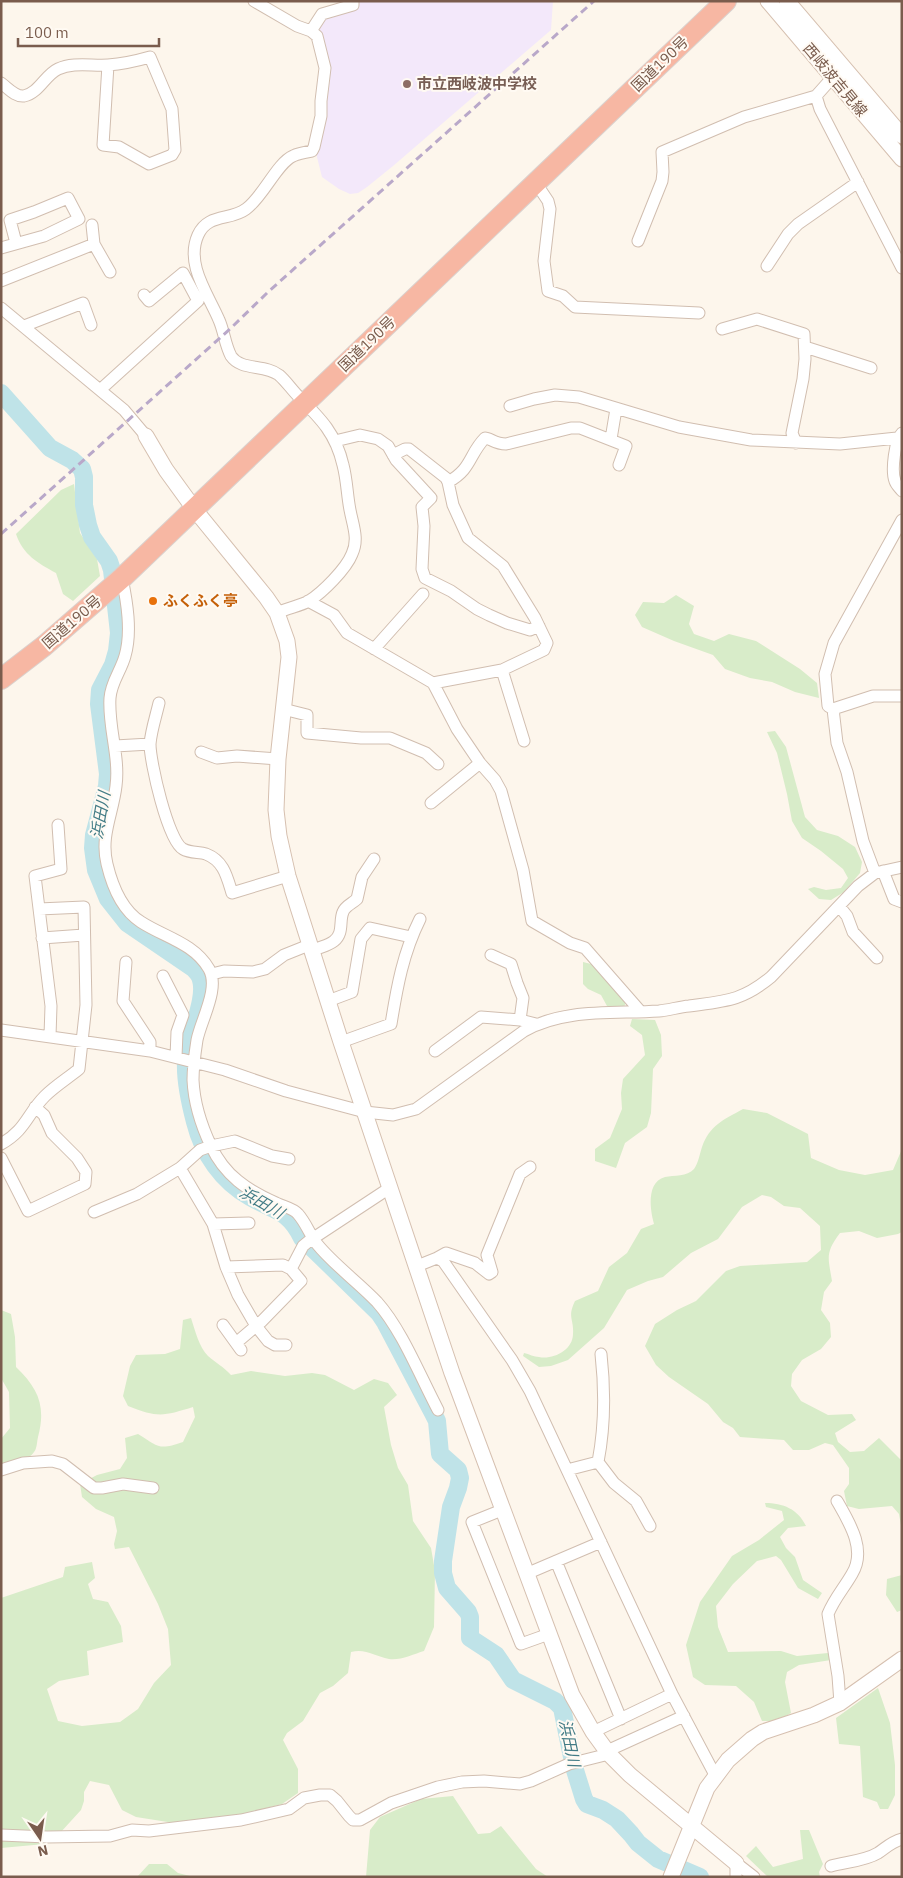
<svg xmlns="http://www.w3.org/2000/svg" width="903" height="1878" font-family="'IBM Plex Sans','Noto Sans JP',sans-serif">
<rect width="100%" height="100%" fill="#fdf6ec"/>
<path fill="#f3e8fa" d="M353 1H553L551 30 393 166 367 187 358 193 350 194 339 189 322 177 316 153 323 121 327 118 324 102 317 26 324 16Z"/>
<path fill="#d8ecc9" d="M74 484 80 533 97 559 100 576 73 601 63 594 56 573C38 563 23 555 16 534L61 490Z
M676 595 694 606 689 624 694 634 714 641 729 634 756 641 800 669 817 683 819 698 795 692 772 682 750 678 725 669 713 655 674 641 642 627 635 615 643 602 664 603Z
M775 731 786 747 805 817 817 830 838 836 855 847 862 862 860 873 844 892 831 900 819 899 808 889 814 887 826 890 841 888 848 878 843 869 821 851 802 838 792 821 787 794 777 753 767 732Z
M583 962 595 965 626 1002 624 1007 607 1006 601 995 588 989 583 984Z
M632 1019 655 1020 661 1035 662 1056 653 1069 651 1113 647 1127 625 1143 616 1168 595 1161V1149L610 1138 622 1109 621 1093 623 1079 645 1055 642 1035 630 1026Z
M743 1109 767 1113 808 1134 811 1158 839 1170 865 1175 893 1170 902 1149V1232L898 1234 877 1238 859 1231 840 1233C825 1253 828 1257 832 1281L824 1292 821 1310 830 1323 831 1337 821 1349 802 1360 792 1374 791 1386 801 1401 828 1415 852 1414 856 1420 835 1433 838 1442 850 1452 864 1451 879 1438 902 1461V1531L899 1514 892 1506 859 1509 847 1506 844 1491 849 1484V1468L833 1445 825 1443 809 1450H793L784 1440 740 1437 733 1428 723 1422 708 1404 669 1377 656 1365 645 1346 655 1324 677 1310 696 1301 726 1271 740 1266 807 1262 821 1250 820 1226 800 1208 784 1206 771 1197 762 1195 742 1207 718 1239 691 1253 663 1277 648 1281 627 1290 604 1328 568 1360 551 1366 539 1367 523 1356 524 1353C529 1354 534 1357 539 1357 553 1360 573 1350 573 1334 574 1318 567 1318 575 1301L598 1291 609 1267 627 1253 641 1229 654 1224C650 1210 646 1182 665 1177 674 1175 687 1177 694 1169 698 1164 700 1153 702 1147 710 1125 723 1120 743 1109Z
M1 1310 11 1314 15 1337 16 1367C39 1389 46 1407 38 1437 37 1441 37 1449 34 1452 29 1461 10 1462 1 1465V1439L10 1428 9 1392 1 1378Z
M191 1318C195 1330 199 1347 208 1356 216 1363 224 1367 231 1375L251 1371 285 1376 312 1373 325 1375 354 1390 374 1379 388 1383 397 1395 384 1407 391 1445 398 1468 408 1485 413 1521 431 1548 435 1571 434 1627 424 1651C414 1654 399 1661 389 1659 375 1656 365 1648 351 1652L348 1673 333 1686 320 1693 303 1721 287 1733 283 1740 298 1769V1793L282 1804 227 1818 174 1823 136 1817 122 1810 109 1785 90 1781 84 1792V1801L81 1810 60 1833 45 1844 1 1848V1598L63 1577 65 1567 92 1562 95 1578 88 1584 93 1599 108 1602 121 1626 123 1642 87 1651 89 1675 59 1681 47 1689 58 1721 82 1726 120 1722 138 1709 154 1683 171 1665 168 1629 158 1604 129 1547 115 1549 114 1544 117 1531 114 1517 96 1509 82 1497 80 1484 97 1475 120 1469 127 1458 125 1438 138 1434C158 1446 158 1451 183 1442L195 1417 193 1407C164 1416 158 1418 128 1406L123 1396 130 1366 136 1355 165 1354 180 1349 183 1320Z
M765 1503C783 1503 798 1509 806 1526L788 1528 780 1537 786 1548 795 1557 803 1580 822 1593 818 1599 798 1588 781 1560 776 1556 757 1561 733 1584 716 1606 718 1627 728 1652 781 1651 797 1656 828 1653 831 1660 799 1665 787 1672 785 1682 791 1713 777 1721H762L754 1702 736 1686 705 1685 693 1677 686 1645 700 1602 732 1556 759 1540 784 1520 782 1511 766 1507Z
M902 1575V1610L897 1612 886 1595 887 1579Z
M878 1688 890 1723 895 1765V1795L888 1809H880L877 1802 863 1797 860 1746 839 1744 836 1718Z
M453 1796 478 1834 490 1833 501 1826 536 1869 548 1877H366L370 1830 380 1817 421 1799Z
M800 1830H809L823 1864 819 1872 820 1877H768L746 1856 756 1846 773 1867 803 1859Z
M149 1864H167L178 1873 194 1877H137Z"/>
<g fill="none" stroke-linecap="round" stroke-linejoin="round">
<path stroke="#bfe3e8" stroke-width="18" d="M1 393 50 448 72 460 82 469 84 477V505L88 525 92 537 109 561 112 570 119 633 117 651 113 665 100 690 99 704 108 774 107 786 94 835 93 848 96 870 108 899 127 923 193 968C196 971 200 975 201 980 207 1000 187 1039 186 1062 185 1082 190 1103 195 1122 203 1154 222 1181 250 1197 274 1211 289 1210 302 1238L379 1313 385 1322 433 1413 437 1421 440 1454 458 1470 460 1478 458 1488 451 1507 443 1561V1573L447 1588 468 1612 470 1617V1638L496 1655 513 1680 555 1701 562 1708 574 1767 584 1799 587 1804 603 1810 617 1819 631 1834 638 1843 658 1859 700 1877"/>
<defs>
<path id="street" d="M254 1 297 26 311 31 317 36 325 68 321 101V116L314 147 312 151C306 152 299 153 293 156 277 163 263 197 246 209 230 221 208 213 198 235 185 264 208 294 219 320 224 331 225 345 231 356 241 371 265 364 279 375 286 381 292 390 299 397 321 419 336 434 343 465 347 480 347 495 350 510 353 526 359 539 352 554 346 569 323 592 309 601 300 606 287 608 277 613
M311 31 322 14 353 5V1
M1 83C8 88 15 97 24 96 39 93 45 75 58 69 73 62 91 66 108 65 122 64 136 61 150 57L172 109 175 150 172 155 149 164 119 147 103 145 108 65
M816 96 820 109 902 268
M536 183 548 201 550 209 544 261 548 291 563 296 575 307 699 313
M92 225 94 244 110 272
M638 241 662 181 663 172 662 152 744 117 816 96 832 78
M1 248 44 236 79 219 68 198 34 212 10 220 16 243
M767 266 788 234 798 224 858 182
M1 281 94 244
M1 308 124 410 146 436
M24 326 83 303 91 325
M722 329 757 319 804 334 805 359 803 379 792 433 796 443
M805 347 871 368
M100 390 198 301 183 273 149 301 144 295
M510 406 534 399 555 395 579 397 679 427 751 440 840 444 897 438
M902 433C895 440 891 470 895 481 896 485 900 488 902 491
M611 439 616 409
M335 441 360 435 378 439 388 446 396 460 431 498 422 507 424 526 422 569 425 578 451 591 477 609 489 615 507 623 530 630 539 626
M393 455 405 449H409L446 478 448 482 453 505 468 538 503 566 535 618 547 643 544 650 502 670 433 683
M448 482C472 469 469 454 485 438 490 438 495 444 506 444L571 428H580L626 446 619 465
M122 578C127 602 132 632 125 656 121 671 111 682 110 698 108 727 120 757 116 786 113 813 100 836 107 864 112 885 122 910 141 922 164 937 194 943 209 969 220 988 201 1020 197 1040 195 1053 193 1068 193 1080 194 1102 202 1127 211 1146 225 1176 247 1190 276 1203 284 1207 293 1208 298 1214 306 1223 310 1235 317 1244 334 1265 358 1282 377 1302 402 1330 420 1376 438 1410
M308 601 334 615 347 633 433 683 457 729 480 763 495 780 501 791 523 870 532 921 570 943 585 948 641 1012
M374 649 423 594
M502 670 524 741
M159 703C156 716 151 731 150 744 150 762 168 841 183 849 190 853 199 852 206 854 224 861 227 877 232 893L288 876
M283 709 307 715V733L361 738H390L426 753 438 764
M833 709 873 696H902
M115 746 150 744
M201 752 217 758 237 756 278 759
M431 803 480 763
M883 871 894 899 902 902
M875 873 863 841 847 772 837 743 833 709 828 706 825 674 834 643 902 520
M839 906 847 916 853 932 877 958
M42 938 84 935
M312 951C319 947 328 946 334 941 344 933 339 921 343 912 345 906 353 903 357 899L362 877 374 859
M491 955 511 964 517 983 523 998 520 1020
M126 962 123 1001 150 1042V1051
M212 974 224 971 253 972 265 969 284 955 309 945
M163 976 183 1015 177 1032 176 1057
M328 1001 352 992 361 939 370 928 411 937
M1 1030 150 1051 225 1070 286 1091 365 1112 393 1115 416 1109 524 1031C564 1008 614 1014 659 1011 669 1010 679 1007 689 1006 726 1001 742 1001 771 977L858 886 875 873 902 867
M50 1036 51 1006 35 876 61 869 58 825
M341 1042 391 1024C397 987 403 953 420 919
M435 1051 481 1017 520 1020 536 1024
M1 1144C26 1130 27 1114 45 1096 55 1086 68 1078 79 1069L86 1005 84 907 39 909
M1 1158 28 1211 85 1184 86 1172 77 1158 52 1133 44 1115 35 1107
M180 1168 213 1224 226 1267 238 1295 256 1326 268 1341 275 1345H286
M94 1212 137 1194 180 1168 200 1150 211 1146 235 1141 272 1156 289 1159
M213 1224 249 1223
M437 1258 446 1253 475 1263 489 1274 492 1272 487 1255 520 1174 530 1167
M417 1266 437 1258 443 1261 512 1360 530 1391 672 1694 715 1775
M226 1267 283 1265 291 1269 301 1281 262 1321 236 1343
M291 1269 303 1246 309 1241 391 1187
M223 1325 241 1350
M598 1462 614 1483 636 1501 650 1526
M1 1470 23 1463 52 1461 63 1464 94 1488H102L123 1484 153 1488
M567 1470 598 1462C605 1426 605 1390 601 1354
M837 1501C849 1522 867 1550 852 1574 844 1588 834 1599 828 1614L838 1676 840 1703
M502 1510 472 1522 521 1644 549 1634
M556 1561 621 1719
M526 1574 601 1542
M593 1732 672 1694
M607 1751 684 1716
M1 1835 47 1837 110 1836 132 1830 149 1831 241 1820 289 1809 304 1798 320 1795H330L337 1801 349 1816 353 1820H360L391 1803 438 1787 462 1782 484 1781 520 1784 531 1781 569 1764 609 1754
M736 1863 754 1877
M831 1866C845 1862 865 1861 878 1853 887 1847 891 1842 902 1839
M736 1877V1863"/>
<path id="secondary" d="M768 1 902 159
M787 1 902 136
M146 436 166 470 195 510 266 597 277 613 287 641 289 657 278 759 276 810 279 836 288 876 341 1042 452 1373 572 1695 593 1732 609 1754 630 1775 736 1863
M671 1877 707 1788 728 1760 752 1739 763 1732 814 1715 840 1703 902 1659"/>
<path id="highway" d="M1 679 44 646 122 578 726 1"/>
</defs>
<use href="#street" stroke="#d1beb0" stroke-width="13"/>
<use href="#secondary" stroke="#d6c0b0" stroke-width="17"/>
<use href="#highway" stroke="#dad1cd" stroke-width="22"/>
<use href="#street" stroke="#fff" stroke-width="11"/>
<use href="#secondary" stroke="#fff" stroke-width="15"/>
<use href="#highway" stroke="#f7b7a3" stroke-width="20"/>
<path stroke="#b9a8c9" stroke-width="3" stroke-dasharray="8 5" stroke-linecap="butt" d="M1 534 230 329 268 292 594 1"/>
</g>
<circle fill="#8d6e63" stroke="#fffaf3" stroke-width="2" cx="407" cy="84" r="5"/>
<circle fill="#e8710a" stroke="#fffaf3" stroke-width="2" cx="153" cy="601" r="5"/>
<g text-anchor="middle" stroke-width="4" stroke-linejoin="round" paint-order="stroke">
<g font-size="15" fill="#7a5c4d" stroke="#fffaf3">
<text transform="translate(660 64) rotate(-44)" y="5">国道190号</text>
<text transform="translate(835 80) rotate(50)" y="5">西岐波吉見線</text>
<text transform="translate(367 344) rotate(-44)" y="5">国道190号</text>
<text transform="translate(72 622) rotate(-41)" y="5">国道190号</text>
</g>
<g font-size="15" font-weight="bold" fill="#785e54" stroke="#fffaf3" text-anchor="start">
<text x="417" y="89">市立西岐波中学校</text>
</g>
<g font-size="15" font-weight="bold" fill="#c56008" stroke="#fffaf3" text-anchor="start">
<text x="163" y="606">ふくふく亭</text>
</g>
<g font-size="16" font-style="italic" fill="#437c86" stroke="#fffaf3">
<text transform="translate(100 815) rotate(-80)" y="6">浜田川</text>
<text transform="translate(262 1202) rotate(30)" y="6">浜田川</text>
<text transform="translate(570 1743) rotate(78)" y="6">浜田川</text>
</g>
</g>
<rect width="903" height="1878" fill="none" stroke="#7a5c4d" stroke-width="5"/>
<g transform="translate(40 1838) rotate(167)" stroke="#fffaf3" stroke-width="4" paint-order="stroke">
<path d="M0-4L9 19L0 12L-9 19Z" fill="#7a5c4d"/>
<text y="-8" font-size="14" font-weight="bold" text-anchor="middle" fill="#7a5c4d">N</text>
</g>
<path d="M18 38v8h141v-8" fill="none" stroke="#7a5c4d" stroke-width="2.5"/>
<text x="25" y="38" font-size="15" fill="#7a5c4d" stroke="#fffaf3" stroke-width="4" paint-order="stroke">100 m</text>
</svg>
